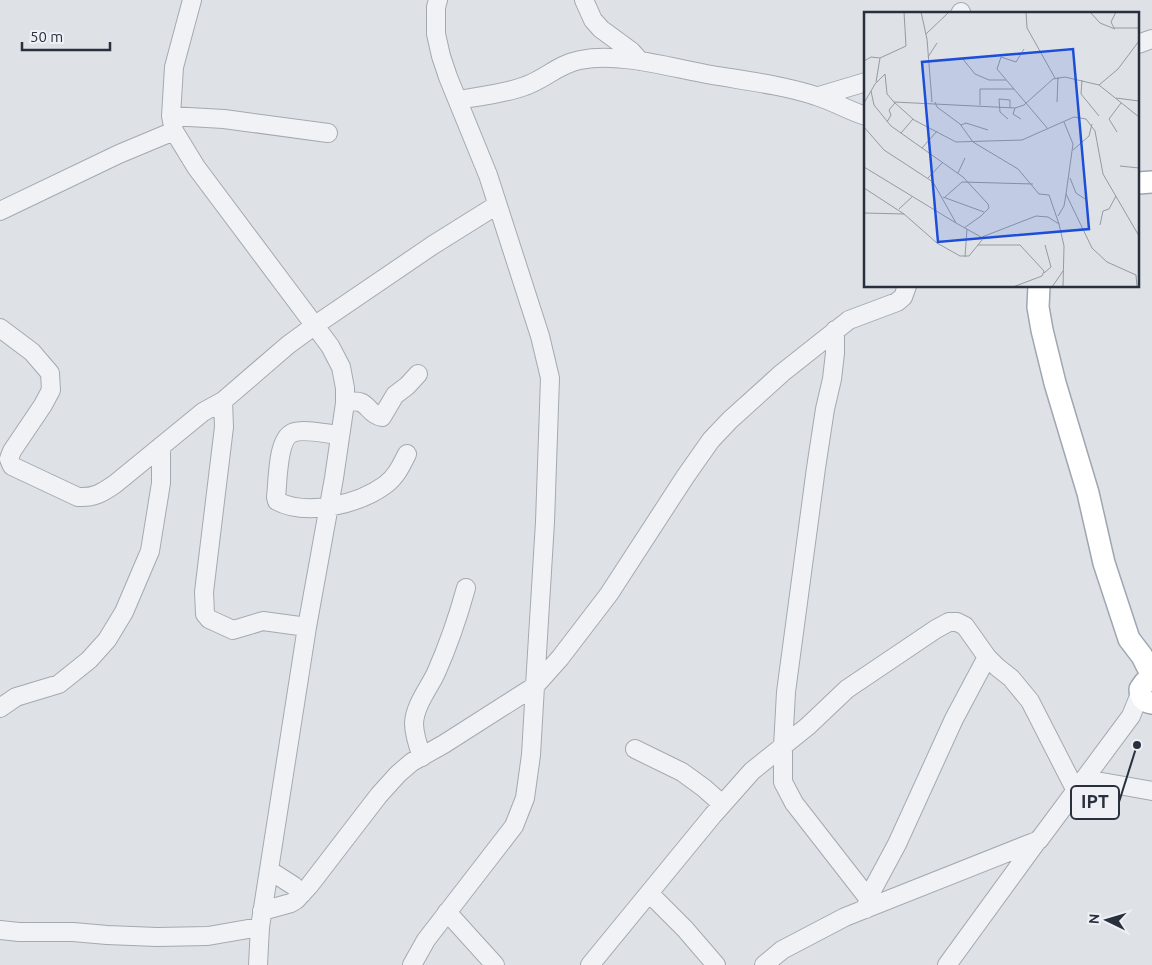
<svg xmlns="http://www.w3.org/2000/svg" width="1152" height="965" font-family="Ubuntu,sans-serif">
<rect width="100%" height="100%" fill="#dee2e7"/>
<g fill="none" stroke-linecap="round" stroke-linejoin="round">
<defs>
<path id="minor" d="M192 0 174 67 171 116 174 131 196 167 330 346 341 367 345 388V403L334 478 307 627 260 927 258 965
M584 0 593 20 601 29 631 51 640 61
M960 14 961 12
M1138 44 1152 39
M819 96 866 82
M458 100C480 96 504 94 525 86 545 79 559 64 580 60 621 52 671 68 712 75 747 81 782 85 816 96 833 101 849 111 866 116
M171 116 224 119 328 133
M0 211 119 154 174 131
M0 328 32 352 50 373 51 390 43 405 12 451 9 459 12 466 78 497C94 498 102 493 115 484L203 412 223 401 288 345 314 326 433 245 497 205
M835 330V353L832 379 825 409 816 468 786 692 783 747V782L794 803 868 898
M223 401 224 427 204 592 205 614 209 619 233 630 263 621 307 627
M345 403C370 396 365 414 382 417L395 395 407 386 418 374
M339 435C327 434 303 428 292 433 277 440 278 482 276 497L277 501C307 517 359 504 385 485 396 477 401 466 407 454
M0 708 16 697 59 684 89 660 107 640 124 612 150 551 161 483V446
M635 749 682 772 704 788 722 804
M422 757C418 746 414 734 414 723 415 705 429 688 436 673 448 646 458 617 466 588
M1085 779 1152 791
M269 870 294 886 302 894
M649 893 685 929 716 965
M866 909 868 898 897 844 954 719 987 657
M262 911 291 903 296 900 309 886 379 795 398 774 412 762 444 744 535 686 560 658 609 594 685 477 711 440 730 420 782 373 849 320 897 302 903 297 907 286
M447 912 495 965
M0 930 19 932H73L107 935 157 937 208 936 260 927
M412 965 426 940 514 826 525 798 531 755 535 686 545 522 550 378 540 336 488 175 448 77 441 56 436 34V7L438 0
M590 965 713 815 752 771 808 726 847 689 936 629 949 622H957L965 626 987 657 997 667 1011 678 1030 701 1076 791
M764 965 782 950 845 917 1039 840 1131 716 1140 694
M947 965 1038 840"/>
<path id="major" d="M1138 183 1152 182
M1039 286 1038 307 1042 330 1055 383 1088 493 1104 563 1129 639 1142 656 1152 676
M1152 680 1145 682 1140 689C1140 697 1144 702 1152 703"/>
</defs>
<use href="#minor" stroke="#a4a9b1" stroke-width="20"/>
<use href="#major" stroke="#9ea6b2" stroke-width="24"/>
<use href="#minor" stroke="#f1f2f6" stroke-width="18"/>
<use href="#major" stroke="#fff" stroke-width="21"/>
</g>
<g transform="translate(864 12)">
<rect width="275" height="275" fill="#dee2e7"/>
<path fill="none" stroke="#959aa3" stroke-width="1" d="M57 0 63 27 68 90M162 0 163 16 191 66M226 0 236 11 251 17M252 0 247 10 250 16H275M62 22 85 0M160 37 152 50 137 45 133 57 184 117M64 45 73 31M16 46 42 34 40 0M98 46 111 62 125 68H142M0 49 7 45 16 46 12 70M218 68 217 82 235 104M235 73 254 57 275 29M7 79 10 93 27 114 99 165 124 192 125 196 117 204 100 216M252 86 275 89M30 90 50 108 92 130 158 128 210 105 222 107 231 119 239 162 275 224M71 90 73 95 96 112 109 130 154 157 175 182 185 183 195 212M193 90 194 65M0 91 11 72 21 62 23 82 30 90 151 96 160 93 189 67 201 65 235 73 275 105M116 93V77H150M151 96 149 102 157 107M144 107 136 100 135 87 146 88V96M23 110 27 103 25 98 31 91M200 110 209 132 202 182 228 236 243 250 272 263 273 275M97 113 102 111 124 118M0 115 20 138 69 170 92 211 117 225M253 120 245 107 257 91M37 121 49 107M58 136 73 119M209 138 225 124 228 112M256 154 275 156M0 155 92 211M94 161 101 146M64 166 79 150M206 166 212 181 221 187M0 176 40 202M79 185 120 200M81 185 98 170 169 172M35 197 49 184M0 201 40 202 73 231 96 244H105L118 228M194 204 200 194 202 182M236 213 239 199 245 197 252 184M118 225 172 204 184 205 195 212 200 234 199 275M114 233H156L180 259 178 264 149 275M101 245 103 217M180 261 187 255 181 233M188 275 199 259"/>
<path fill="#1d4ed8" fill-opacity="0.15" stroke="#1d4ed8" stroke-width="2.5" d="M209 37 225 217 74 230 58 50Z"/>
<rect width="275" height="275" fill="none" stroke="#282f3d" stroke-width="2.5"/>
</g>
<path fill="none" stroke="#282f3d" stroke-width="2" d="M1137 745L1119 802"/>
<circle fill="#282f3d" stroke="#eef0f5" stroke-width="2" cx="1137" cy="745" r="5"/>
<rect fill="#eef0f5" stroke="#282f3d" stroke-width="2" x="1071" y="786" width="48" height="33" rx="5"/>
<g font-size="18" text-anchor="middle" font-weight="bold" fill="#282f3d">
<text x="1095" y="808">IPT</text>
</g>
<g transform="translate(1107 920) rotate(275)" stroke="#eef0f5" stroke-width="4" paint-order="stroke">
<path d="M0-4L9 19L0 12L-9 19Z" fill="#282f3d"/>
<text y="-8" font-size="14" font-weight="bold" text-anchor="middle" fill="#282f3d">N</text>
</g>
<path d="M22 42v8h88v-8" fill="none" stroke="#282f3d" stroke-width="2.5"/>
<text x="30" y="42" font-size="15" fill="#282f3d" stroke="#eef0f5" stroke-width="4" paint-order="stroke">50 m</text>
</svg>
